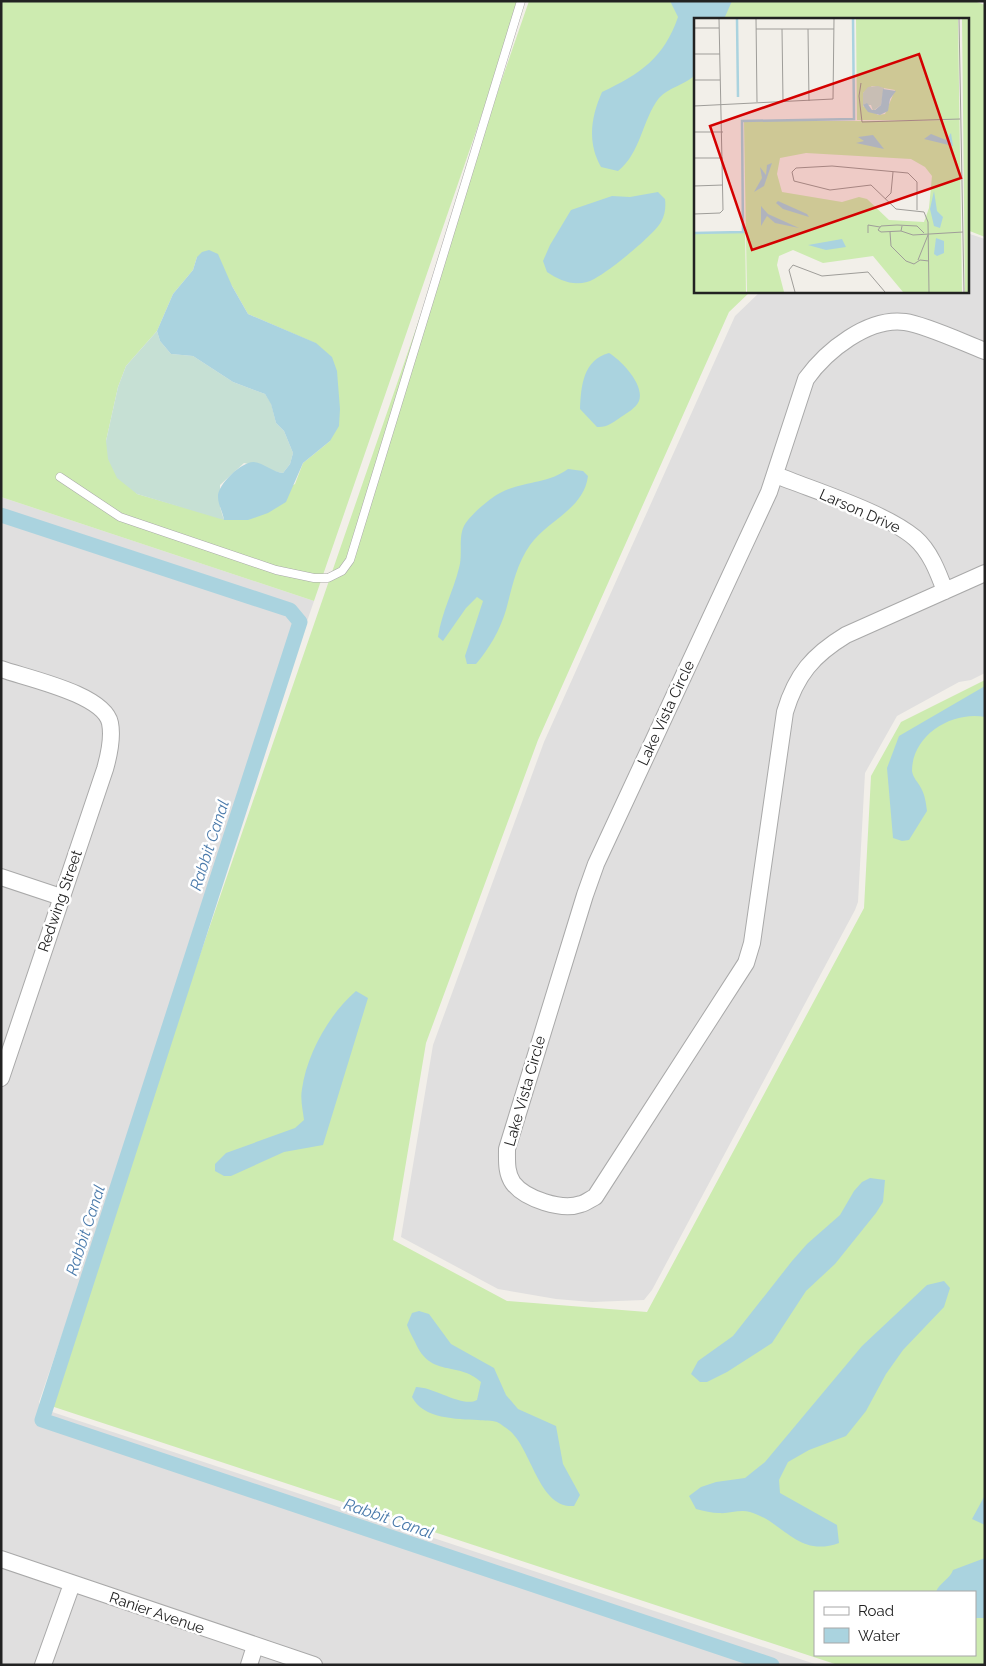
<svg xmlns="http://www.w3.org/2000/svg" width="986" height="1666" font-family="Raleway,sans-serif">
<rect width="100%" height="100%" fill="#f2efe9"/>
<path fill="#e0dfdf" d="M967 233 985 239V673L971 680 959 682 897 716 865 773 858 902 855 910 652 1290 644 1300 592 1302 556 1299 498 1289 401 1237 433 1045 544 742 735 316 761 291H967Z
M1 497 314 601 39 1402 40 1408 818 1665H1Z"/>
<path fill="#cdebb0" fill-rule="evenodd" d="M1 1H521L314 601 1 497ZM197 257 232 286 248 314 315 343 330 441 303 463 295 484 228 520 137 494 106 441 118 387 126 366 157 331 173 294 193 270Z
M529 1H974L985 5V237L967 230V19H695V291H751L729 312 538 740 426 1043 393 1240 507 1301 647 1312 864 908 871 776 901 722 985 680V1665H838L45 1404ZM815 1592H975V1655H815Z"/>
<path fill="#c6e0d4" d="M157 331 160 341 171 354 193 356 233 382 265 394 271 403 276 423 284 431 293 453 290 464 283 473C269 471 257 465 244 463L220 485V507L224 520 137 494 117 478 108 459 106 441 118 387 126 366Z"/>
<path fill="#aad3df" d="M670 1H732L724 19H695V75C685 85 669 87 659 98 642 120 641 153 618 171L601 167C587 142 591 117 602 92 640 74 664 58 678 17Z
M658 192 665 199C666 207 665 215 661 222 654 235 601 279 587 282 572 286 559 280 547 272L543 261 550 245 571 210 612 196 630 197Z
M209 250 218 254 232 286 248 314 316 343 332 357 337 371 340 409 339 426 330 441 303 463 286 502 268 513 248 520H224C223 512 218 505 218 497 217 485 242 461 254 462 264 463 272 472 283 473L290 464 293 453 284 431 276 423 271 404 265 394 233 382 193 356 171 354 160 341 157 331 173 294 193 270 197 257 202 252Z
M609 353C621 360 645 385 639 401 636 408 627 413 621 417 614 422 606 428 597 427L580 409C581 386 583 360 609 353Z
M568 469 583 471 588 476C584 509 548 520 530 545 516 565 512 588 506 610 500 630 489 649 476 664H467L465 656 483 601 477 597 466 608 443 641 438 637C442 611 453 592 459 568 463 555 458 538 464 526 469 516 490 498 500 493 522 481 548 484 568 469Z
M985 686V717C952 711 912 735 912 771 913 778 918 782 921 788 925 795 926 803 927 811L909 840 902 841 893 838 887 768 899 736Z
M356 991 368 998 323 1145 284 1152 231 1176H224L215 1171V1164L226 1153 295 1128 304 1120C303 1111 300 1099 302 1089 307 1054 329 1014 356 991Z
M870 1178 885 1180 883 1202 876 1213 835 1264 806 1291 772 1343 727 1372 707 1382H700L691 1374 698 1361 733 1336 792 1261 807 1244 840 1215 854 1191 862 1182Z
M944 1281 950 1288 944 1307 903 1350 886 1374 866 1411 846 1436 809 1450 788 1462 779 1480 780 1493 837 1525 839 1543C798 1558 784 1522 750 1512 740 1509 729 1514 719 1513 712 1513 704 1511 696 1509L689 1496 701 1487 716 1482 745 1478 765 1462 862 1346 927 1285Z
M419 1311 429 1314 451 1344 494 1368 506 1395 518 1409 556 1426 563 1464 580 1495 574 1506C539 1509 532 1450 510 1431 506 1428 501 1424 497 1422 492 1420 484 1421 478 1420 457 1419 423 1419 412 1397L416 1387C434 1387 463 1408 477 1400L481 1382C457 1360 431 1379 415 1342 412 1336 409 1331 407 1325L412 1313Z
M985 1495V1525L972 1519Z
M985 1558V1618H975V1592H936C939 1583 950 1579 953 1570Z"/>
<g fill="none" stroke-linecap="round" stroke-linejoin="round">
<path stroke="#aad3df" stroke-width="15" d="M1 515 290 610 300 622 42 1420 772 1665"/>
<defs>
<path id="lane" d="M60 477 120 517 276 570 314 578H328L342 571 350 560 521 1"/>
<path id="street" d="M985 351C964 343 926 325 905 322 868 317 826 351 806 379L769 492 596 864 585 895 507 1149C507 1161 506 1173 513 1183 525 1199 562 1211 581 1204 586 1203 590 1199 595 1197L746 963 752 943 785 712C796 675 813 655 846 635L985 573
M776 475C815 491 884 512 915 538 930 551 938 572 945 591
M1 669C26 678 104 694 110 723 113 738 109 755 105 769L1 1078
M1 877 61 897
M1 1559 314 1665
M43 1665 72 1584
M249 1665 255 1646"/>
</defs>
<use href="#lane" stroke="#a9a9a9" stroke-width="9"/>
<use href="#street" stroke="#a9a9a9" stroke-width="18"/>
<use href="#lane" stroke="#fff" stroke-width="8"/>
<use href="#street" stroke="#fff" stroke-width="16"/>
</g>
<g text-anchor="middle" stroke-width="5" stroke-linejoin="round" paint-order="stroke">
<g font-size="15" fill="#222" stroke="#fff">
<text transform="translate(860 511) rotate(24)" y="5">Larson Drive</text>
<text transform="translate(666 713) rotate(-65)" y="5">Lake Vista Circle</text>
<text transform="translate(60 901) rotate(-71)" y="5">Redwing Street</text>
<text transform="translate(525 1091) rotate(-74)" y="5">Lake Vista Circle</text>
<text transform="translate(157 1613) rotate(19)" y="5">Ranier Avenue</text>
</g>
<g font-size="16" font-style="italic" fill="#4a7aab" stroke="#fff">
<text transform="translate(209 845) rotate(-72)" y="6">Rabbit Canal</text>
<text transform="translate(85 1230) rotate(-72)" y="6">Rabbit Canal</text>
<text transform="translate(389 1518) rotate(19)" y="6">Rabbit Canal</text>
</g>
</g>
<g transform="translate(694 18)">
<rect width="275" height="275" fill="#f2efe9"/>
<path d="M162 1H264L268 274H209L179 238 129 245 99 232 85 238 83 247 90 274H53L50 103H264L163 102ZM178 68 201 72 191 96 184 97 169 88V75ZM112 135 217 141 231 149 238 158 235 190 230 204 195 202 173 181 165 179 148 184 88 174 83 156 86 140ZM268 1H275V274H271ZM51 214 52 274H0V216Z" fill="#cdebb0" fill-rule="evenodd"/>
<path d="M184 68 190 70 187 87 179 93 177 87H169V75L174 69Z" fill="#c6e0d4"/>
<path d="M189 71 202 73 196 81 194 93 186 97 174 94 169 87 173 85 178 92H181L187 87ZM257 115 259 128 230 121 237 116 252 122ZM179 117 190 131 162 125 170 123 164 119ZM78 145 70 168 60 174 68 160 66 149 72 157 73 147ZM240 173 243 193 249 199 246 210 240 208 236 191ZM84 183 113 196 115 199 89 191 82 185ZM67 188 74 196 105 210 81 205 73 198 67 208ZM242 220 250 223V235L243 238 240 236ZM148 221 152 229 132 232 114 227Z" fill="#aad3df"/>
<path fill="none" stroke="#aad3df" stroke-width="2.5" d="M43 1 44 79M0 215 49 214 48 103 160 101 159 1"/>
<path fill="none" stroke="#9f9d99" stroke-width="1" d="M62 1 63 84M265 1 270 274M0 10H25M62 11H140M88 11 89 83M114 11 115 83M0 36H26M0 62H26M167 65 165 78 168 104 266 101M0 88 139 81 140 1M0 114H29M0 140H29M0 168 29 167M191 181 197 175 199 154M223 192V164L214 155 138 148 102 150 98 154 100 163 136 172 177 167 202 191 230 194 234 204 235 274M0 196 26 195 29 192 25 1M208 208 207 213 187 214 184 212 187 208 203 207 223 208 230 215M207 213 219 217 269 214M196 214 197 228 212 243 220 246 226 242 235 243M174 215V207L186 209M224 242 234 217M101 274 95 252 99 247 128 258 174 254 191 274"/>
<path fill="#d40000" fill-opacity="0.15" stroke="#d40000" stroke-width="2.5" d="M225 36 267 160 58 232 16 108Z"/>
<rect width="275" height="275" fill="none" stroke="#222" stroke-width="2.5"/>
</g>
<rect width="986" height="1666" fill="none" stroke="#222222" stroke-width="5"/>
<rect x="814" y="1591" width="162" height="65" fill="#ffffff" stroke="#a7a7a7"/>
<rect x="824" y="1607" width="25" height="8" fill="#ffffff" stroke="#a7a7a7"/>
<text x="858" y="1616" font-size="15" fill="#222222">Road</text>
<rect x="824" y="1628" width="25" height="15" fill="#aad3df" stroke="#a7a7a7"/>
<text x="858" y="1641" font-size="15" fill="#222222">Water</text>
</svg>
